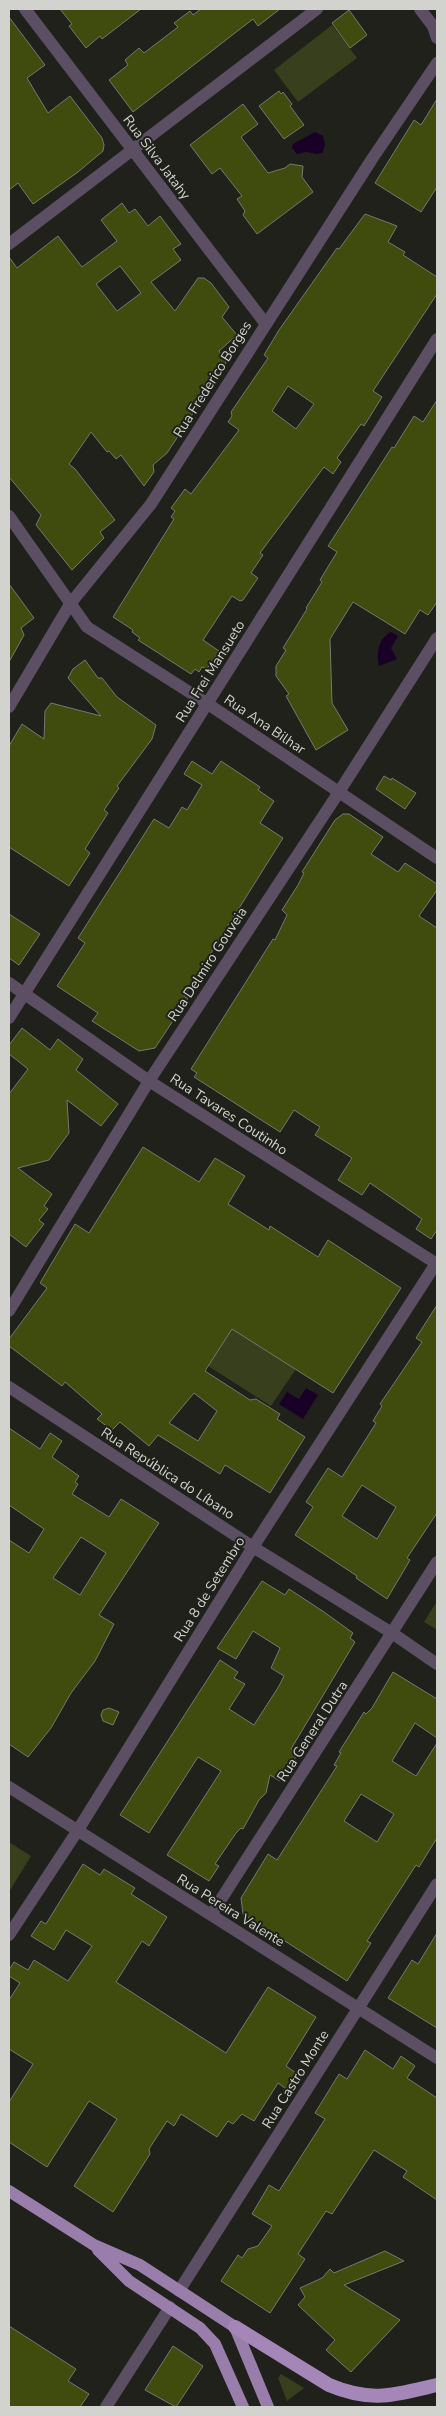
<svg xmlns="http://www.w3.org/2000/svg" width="446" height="2416" font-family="'Nunito Sans',sans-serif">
<rect width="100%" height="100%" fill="#1f211a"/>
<path fill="#373f1d" d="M332 25 357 58 298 102 274 70Z
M232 1329 296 1369 271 1406 208 1366Z
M437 1601V1630L424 1622Z
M9 1842 31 1856 9 1892Z
M281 2374 304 2388 287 2401 278 2378Z"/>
<path fill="#190026" d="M315 132 323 136 325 145 322 153 317 154 306 152 297 154 292 148 293 144Z
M391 632 398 636 391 648 397 659 379 666C376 654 378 638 391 632Z
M306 1388 318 1395 303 1419 279 1404 287 1392 299 1399Z"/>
<path fill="#3f4c0d" stroke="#767870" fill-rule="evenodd" d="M60 9H141L102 39 100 36 86 48 69 26 72 24Z
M201 9H280L258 26 253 19 133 112 109 80 128 65 125 60 139 48 144 53 178 27 174 23 190 11 193 15Z
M349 10 367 35 350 48 332 23Z
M9 17 45 65 27 78 48 113 70 96 102 138 104 145 103 151 78 172 33 204 18 183 9 190Z
M279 91 281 94 283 92 292 104 290 106 304 125 284 139 259 106Z
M437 99V187L421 212 375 183 414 120 421 125Z
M243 104 258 124 241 137 268 173 285 168 290 164 303 166 302 177 313 192 257 234 243 215 245 211 237 199 242 196 220 168 212 174 190 145Z
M122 203 129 213 135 209 148 226 160 216 181 244 173 249 181 260 151 282 175 311 198 278H204L211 283 229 307 222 317 237 335 219 351 226 363 167 453 153 465 154 472 144 486 121 455 116 459 109 451 107 452 91 432 69 464 75 469 115 520 100 532 104 538 72 570 36 525 41 515 9 477V257L17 268 58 236 82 267 117 241 101 220ZM120 266 141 293 117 311 96 284Z
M365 214 397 226 388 242 405 252 403 255 437 277V294L373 391 382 397 364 426 361 424 337 458 341 462 333 474 324 467 260 553 263 555 251 573 258 578 243 600 240 601 232 596 203 640 219 651 207 669 202 667 199 672 195 669 191 674 138 640 140 638 132 632 133 630 113 617 174 519 171 517 175 511 171 508 185 489 191 494 239 430 228 422 232 416 231 412 268 358 264 355 279 330 337 248 339 249ZM288 386 314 404 296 429 272 411Z
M437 400V602L428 615 420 610 405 634 353 602 330 639 332 703 348 730 316 750 286 696 289 694 276 676V666L286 650 283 648 307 609 306 608 322 582 320 580 337 552 328 546 392 447 394 448 414 416 423 422Z
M9 584 34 618 21 628 24 635 9 662Z
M85 660 98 678H102L117 697 156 725 152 739 117 786 119 788 104 810 108 813 85 849 90 853 69 886 9 847V746L22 724 44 739 45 711 51 703 101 716 68 678 73 669Z
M192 761 212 774 221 761 260 787 258 790 274 801 260 823 283 838 184 996 188 998 155 1048 139 1051 92 1021 98 1013 57 986 85 943 78 938 154 819 169 828 182 807 187 810 202 785 184 774Z
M384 776 391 780 392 778 416 793 405 809 376 789Z
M343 814H349L383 837 371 854 398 872 405 863 437 884V890L419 916 437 928V1230L431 1239 416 1229 422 1219 370 1183 362 1195 338 1180 352 1158 315 1135 320 1127 294 1110 280 1132 194 1077 197 1073 191 1069 273 939 275 940 287 915 282 910 298 885 304 873 302 872 335 820Z
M9 914 40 934 19 965 9 958Z
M22 1028 50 1050 58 1039 83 1059 76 1070 118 1104 101 1126 67 1100 69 1133 49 1160 18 1168 52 1194 44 1206 48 1209 39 1220 44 1224 26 1247 9 1234V1094L28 1069 9 1054V1045Z
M143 1147 199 1182 215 1158 245 1176 228 1204 269 1230 270 1226 318 1257 328 1240 401 1288 333 1393 232 1329 205 1371 250 1400 256 1399 280 1414 277 1419 305 1437 270 1493 225 1465 220 1474 158 1435 149 1446 120 1422 112 1430 97 1419 102 1414 65 1382 62 1386 9 1346V1339L47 1288 40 1283 75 1224 89 1233ZM194 1393 217 1411 198 1441 169 1423Z
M437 1305V1513L407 1558 410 1560 387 1599 356 1578 357 1576 295 1535 313 1507 306 1502 328 1468 342 1477 376 1423 373 1421 382 1406 380 1404 422 1342 416 1338ZM362 1485 396 1507 377 1539 342 1516Z
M9 1428 40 1449 50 1433 62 1441 52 1457 79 1476 75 1482 78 1484 72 1494 109 1517 121 1499 159 1523 99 1615 114 1624 95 1661 71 1693 51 1728 28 1757 9 1744V1540L29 1553 44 1529 9 1505ZM81 1537 106 1553 80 1595 53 1578Z
M262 1581 285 1595 289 1589 324 1612 353 1633 350 1638 355 1642 291 1749 298 1753 294 1760 280 1781 270 1775 266 1793 259 1800 243 1829 241 1828 236 1833 215 1864 219 1866 209 1881 167 1855 221 1771 198 1757 149 1833 120 1815 220 1660 238 1672 234 1678 245 1684 229 1709 254 1725 279 1686 284 1676 271 1668 280 1648 253 1631 236 1659 217 1648Z
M393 1672 437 1699V1738L415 1723 392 1761 416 1776 437 1743V1838L419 1867 416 1865 367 1941 371 1943 347 1981 243 1914 241 1898 268 1854 277 1860 337 1766 334 1765 341 1753 339 1752 364 1712 366 1714 372 1708ZM361 1794 394 1814 377 1842 344 1821Z
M109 1708 119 1712 113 1725 103 1721 101 1715 103 1710Z
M83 1864 100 1875 104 1869 135 1888 131 1894 167 1917 149 1946 142 1941 116 1982 159 2010 226 2053 268 1987 316 2017 286 2066 296 2073 286 2089 278 2083 254 2121 242 2114 233 2124 228 2121 217 2137 181 2114 174 2126 167 2121 149 2149 150 2154 113 2212 74 2186 117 2119 89 2101 47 2167 9 2142V2102L33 2064 9 2049V2000L20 1983 9 1976V1970L14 1962 28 1970 34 1960 68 1981 92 1946 66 1930 54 1950 31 1936 41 1921 46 1924Z
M437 1933V2028L388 1998 412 1960 418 1964Z
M365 2050 393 2069 401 2056 415 2066 407 2078 437 2098V2200L403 2177 407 2171 374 2150 332 2214 326 2211 298 2254 305 2259 270 2313 221 2281 238 2255 242 2258 248 2249 258 2246 272 2226 252 2214 269 2185 279 2191 325 2119 315 2113 339 2074 347 2079Z
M385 2251 404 2261 344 2285 400 2320 351 2372 326 2350 335 2340 298 2305 305 2297 300 2288 322 2278 330 2269 334 2273Z
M9 2326 76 2369 68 2381 89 2394 80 2407H9Z
M173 2346 203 2366 176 2407 145 2390Z"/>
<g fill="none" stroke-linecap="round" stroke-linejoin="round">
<path stroke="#5c4f64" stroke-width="12" d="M25 9 265 323
M9 244 317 9
M9 516 87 627 208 704 437 858
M9 707 70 604 151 504 372 159 437 63
M9 1018 437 339
M9 1311 149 1081 339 792 437 638
M9 1387 253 1547 392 1633 437 1664
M9 1787 437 2058
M211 1915 437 1562
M9 1935 78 1830 253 1547 437 1262
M179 2291 437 1884
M106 2407 170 2307"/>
<path stroke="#5c4f64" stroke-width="12" d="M420 9 433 26 437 38
M9 983 149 1081 437 1264"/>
<path stroke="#997daa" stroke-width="12" d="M9 2191 94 2245 140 2265 235 2327 268 2407
M98 2250 129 2281 200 2328 215 2344 243 2407"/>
<path stroke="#a586b8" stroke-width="14" d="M235 2327 329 2385C372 2403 394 2395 437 2385"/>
</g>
<g text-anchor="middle" stroke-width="4" stroke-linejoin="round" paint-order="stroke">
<g font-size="14" fill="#d2d3cf" stroke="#1f211a">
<text transform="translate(157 157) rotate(53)" y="5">Rua Silva Jatahy</text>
<text transform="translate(212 379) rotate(-58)" y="5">Rua Frederico Borges</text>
<text transform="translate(210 671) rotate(-58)" y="5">Rua Frei Mansueto</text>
<text transform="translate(265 724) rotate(34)" y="5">Rua Ana Bilhar</text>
<text transform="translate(207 964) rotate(-57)" y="5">Rua Delmiro Gouveia</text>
<text transform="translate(229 1114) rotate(33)" y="5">Rua Tavares Coutinho</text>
<text transform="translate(168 1473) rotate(33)" y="5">Rua República do Líbano</text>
<text transform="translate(209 1589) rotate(-58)" y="5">Rua 8 de Setembro</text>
<text transform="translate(312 1731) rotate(-57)" y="5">Rua General Dutra</text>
<text transform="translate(231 1910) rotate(32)" y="5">Rua Pereira Valente</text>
<text transform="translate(295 2079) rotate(-58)" y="5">Rua Castro Monte</text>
</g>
</g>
<rect width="446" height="2416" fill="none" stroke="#d2d3cf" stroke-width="20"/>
</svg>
